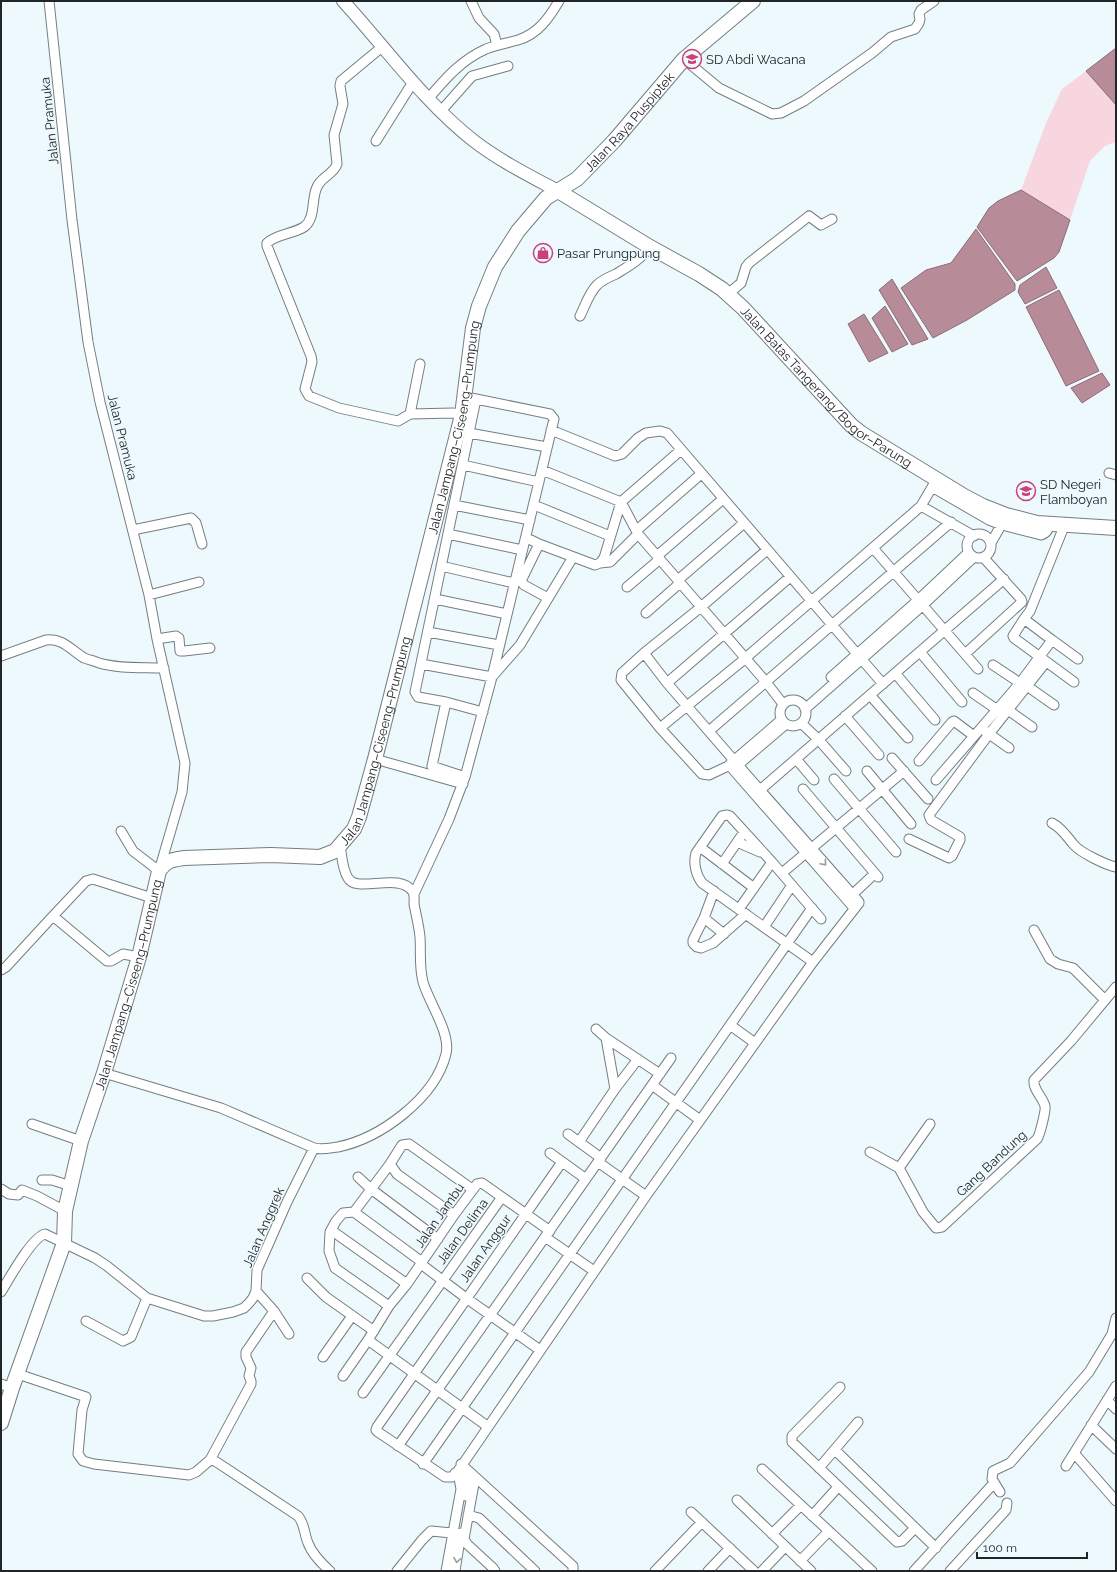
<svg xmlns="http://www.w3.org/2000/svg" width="1117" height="1572" font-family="Raleway,sans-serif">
<rect width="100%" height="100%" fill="#eef9fe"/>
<path fill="#f8d6df" d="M1086 71 1116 105V142L1105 146 1090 161 1070 220 1021 190 1046 123 1062 89Z"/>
<path fill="#b88b98" stroke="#8b6c76" d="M1116 48V105L1086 71Z
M1021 190 1070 220 1059 252 1054 258 1017 281 977 227 989 208 998 201Z
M976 229 1015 284V290L967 320 933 338 901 288 926 270 951 263Z
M1046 267 1057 288 1025 304 1018 292 1020 285Z
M892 279 928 339 912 345 879 290Z
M1059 290 1099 371 1066 386 1026 307Z
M885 306 908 344 892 352 872 318Z
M864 314 888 353 869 362 848 324Z
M1102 373 1110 385 1082 403 1071 388Z"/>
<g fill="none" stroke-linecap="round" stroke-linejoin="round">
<defs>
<path id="street" d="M49 1 72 220 88 342 100 402 149 595 157 639 185 763 182 792 159 871 133 851 121 831
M471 1 479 18 494 34 497 45
M382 47 341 81 340 86 343 104 334 135 337 164C334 174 321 177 317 187 311 199 316 218 304 227 293 234 277 234 267 243V246L311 356 312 362 305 389 309 396 339 408 398 421 410 414 453 413 462 415
M684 59 719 88 772 114 781 113 804 101 872 53 891 37 915 29 919 23 920 19 919 14 921 10 934 1
M428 99C445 79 461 60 486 49 496 45 507 43 518 40 538 34 549 18 559 1
M441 111 472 76 508 66
M376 141 413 82
M728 294 741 283 746 267 749 263 809 216 821 225 832 219
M580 316C585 306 589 293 597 285 602 280 609 277 616 274 629 266 641 259 650 247
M471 398 476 399 415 692 418 697 446 702 483 712
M410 414 420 364
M551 430 615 456 622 454 638 438 646 433 660 431 667 433 883 684
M469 433 547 447
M463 465 539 482
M542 470 621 502 638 534 766 682 783 704
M1109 473 1116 475
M932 487 989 520 1002 525 1041 535C1047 533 1048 530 1050 524
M454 505 530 520
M921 506 935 482
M539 507 610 536
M133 530 191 518 196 523 202 544
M637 530 701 474
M448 534 522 550
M967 546a12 12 0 1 1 24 0a12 12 0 1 1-24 0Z
M531 540 539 544 595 565 600 563 604 558 621 502 681 450
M991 543 1004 520
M539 544 521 581 524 585 548 598
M873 548 978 669
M657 556 723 499
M600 563 610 562 638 534
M441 566 514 583
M678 580 744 523
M627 587 660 559
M149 595 199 582
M435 599 507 614
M646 613 680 583
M1024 619 1013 636 1014 638 1074 682
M428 632 499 645
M157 639 176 636 179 638 180 651H184L210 648
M1052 640 1078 659
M920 652 962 702
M644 653 667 683 738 765 734 768
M965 654 1022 602 1021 599 983 557
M1 656 46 640C63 638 71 650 84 658 89 660 95 661 99 663 120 669 142 667 164 668
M421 664 492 677 520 645 573 557
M993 665 1020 683
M895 673 935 720
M831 677 918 600 969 552
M667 683 790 577
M1027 686 1054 705
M973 693 996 709
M870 695 908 738
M780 713a13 13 0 1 1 26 0a13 13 0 1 1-26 0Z
M446 702 432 766 465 777 492 677 554 419 550 414 476 399
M805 709 923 605 974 557
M1008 710 1032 727
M845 716 879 755
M801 723 818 739 846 771
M660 728 741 662 921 506 974 536
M709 731 951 522
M985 731 1009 748
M892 758 928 799
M375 759 463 784
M796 759 814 780
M919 761 952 722 954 721 974 736
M730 764 781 720
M729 765 854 908
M726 767 709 775 702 774 660 728 621 680 622 673 644 653 701 607 767 550
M867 771 911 824
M834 779 896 852
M936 780 1020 683 1052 640 1024 619 1030 611 1065 524
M803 789 878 877
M760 790 1004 579
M1052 823C1062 828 1067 837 1074 845 1081 853 1106 865 1116 867
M909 839 949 858 952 856 960 840V837L931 820 929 815 989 734 1046 662
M737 842 760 852
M700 847 754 888
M722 864 744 832
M782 873 904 771
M714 891 704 918 693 940V943L697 947 701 948 713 943 746 914
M414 894 449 819 465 777
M853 894 870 878
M739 909 772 862
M704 918 724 934
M764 927 792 885
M1034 930 1050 959 1058 964 1073 968 1105 1000
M139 957 123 954 111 961H107L53 916 86 881 93 879 152 898
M813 962 702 883C696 875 693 863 696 853L722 816 727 815 730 816 772 862 821 919
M1 970 6 967 53 916
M730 1025 755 1043
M596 1029 606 1038 660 1074
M606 1038 615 1089
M104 1073 221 1108 314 1148C323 1150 329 1148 338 1147 381 1138 435 1098 446 1054 451 1033 429 1003 423 982 419 967 421 952 420 937 419 926 416 915 414 904 414 900 415 896 413 892 400 871 357 894 348 878 342 869 342 855 340 846
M652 1085 700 1120
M32 1124 81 1141
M568 1134 601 1158
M579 1142 615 1089 638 1059
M870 1152 899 1168 923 1212 936 1228 942 1227 1037 1139C1040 1135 1046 1110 1045 1106 1042 1096 1033 1090 1034 1080L1071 1041 1116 987
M550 1153 586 1179
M562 1162 377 1427 376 1430 378 1432 445 1477H452L458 1471 646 1196 813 962 859 903V902L738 765 786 724
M598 1162 646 1196
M390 1164 397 1174 454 1215
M899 1168 930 1124
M358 1177 371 1189 438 1239
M42 1180H52L71 1186
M1 1189 9 1194 18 1195 22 1190 37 1196 65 1211
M354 1212 422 1262
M331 1230 407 1284
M545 1237 594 1271
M421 1264 466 1298 540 1350
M307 1278 326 1297 374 1331
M256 1291 274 1311 289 1334
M1 1292C9 1279 32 1237 45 1234L95 1258 107 1266 147 1298 204 1316H213L233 1312 244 1308 249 1303 253 1298 256 1291 257 1270 287 1202 314 1148
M389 1306 335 1268 329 1251 330 1232 336 1221 343 1213 354 1212 390 1164 402 1145 409 1144 472 1189
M86 1321 123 1341 131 1337 147 1298
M368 1340 487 1426
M323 1357 352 1316
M18 1374 86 1397 82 1410 78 1454 83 1461 94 1464 189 1475 196 1472 210 1460 215 1461 298 1516C305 1524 304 1534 308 1543 312 1554 321 1563 330 1571
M343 1376 368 1340 389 1306 407 1284 454 1215 477 1184 482 1183 550 1231
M1 1384 12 1388
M840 1387 792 1436V1442L897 1542 902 1541 915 1528
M363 1393 502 1197
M1107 1400 1116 1409
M1091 1425 1116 1449
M398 1446 671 1058
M835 1450 936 1548
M1074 1453 1116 1501
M210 1460 251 1384V1381L249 1376 251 1368 246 1357V1352L274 1311
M423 1464 812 908
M461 1464 573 1566V1571
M1066 1466 1116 1386
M819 1468 858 1422
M459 1469C469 1475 467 1486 466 1496
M762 1469 872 1571
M475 1478 464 1539 467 1544 493 1568 495 1571
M1000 1492 992 1479 993 1471 1010 1463 1089 1372 1112 1334 1116 1318
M737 1500 811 1571
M691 1512 754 1571
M468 1515 479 1518 535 1571
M812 1516 838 1487
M772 1534 801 1505
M800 1561 829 1531
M397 1571 422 1540 431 1531 452 1533 456 1535
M446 1571 461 1489 459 1478 455 1473
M455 1571 461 1533
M655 1571 702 1522
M708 1571 730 1548
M762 1571 785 1547
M914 1571 994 1483
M950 1571 1006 1510 1007 1503"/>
<path id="secondary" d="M343 1C386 48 424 102 474 141 500 161 530 176 558 191"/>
<g id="primary">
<path id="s1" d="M558 191 650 247 699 274 722 289 743 308 851 425 861 433 964 496 983 506 1006 515 1037 523 1116 528"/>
<path id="s2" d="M1 1423 12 1388 64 1243 65 1211 81 1141 104 1073 139 957 159 871C167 860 171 860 184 858L271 855 320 857 335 851 354 829 359 817 375 759 462 415 473 328 479 306 495 267 518 231 546 198 577 179 614 141 684 59 753 1"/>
</g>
</defs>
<use href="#street" stroke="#747e82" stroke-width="11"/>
<use href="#secondary" stroke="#747e82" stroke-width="14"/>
<use href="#primary" stroke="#747e82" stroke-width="16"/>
<use href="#street" stroke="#fff" stroke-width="9"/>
<use href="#secondary" stroke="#fff" stroke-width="12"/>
<use href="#primary" stroke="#fff" stroke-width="14"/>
</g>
<defs><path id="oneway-chevron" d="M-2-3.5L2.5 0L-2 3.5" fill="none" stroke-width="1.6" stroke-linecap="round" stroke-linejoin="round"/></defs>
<g stroke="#9b9d9e">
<use href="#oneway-chevron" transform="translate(824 863) rotate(49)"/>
<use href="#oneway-chevron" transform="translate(457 1560) rotate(99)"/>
</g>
<defs>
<symbol id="school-ring" viewBox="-11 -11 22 22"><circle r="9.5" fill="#eef9fe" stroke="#ca4077" stroke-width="1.5"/><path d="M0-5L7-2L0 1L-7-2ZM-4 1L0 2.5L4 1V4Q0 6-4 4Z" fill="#ca4077"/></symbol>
<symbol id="shop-ring" viewBox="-11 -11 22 22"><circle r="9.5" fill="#eef9fe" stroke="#ca4077" stroke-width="1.5"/><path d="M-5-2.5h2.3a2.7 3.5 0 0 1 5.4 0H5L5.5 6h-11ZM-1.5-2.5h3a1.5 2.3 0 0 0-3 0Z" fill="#ca4077"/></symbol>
</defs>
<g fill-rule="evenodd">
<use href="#school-ring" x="681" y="48" width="22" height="22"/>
<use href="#shop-ring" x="532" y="242" width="22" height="22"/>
<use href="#school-ring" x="1015" y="480" width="22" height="22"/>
</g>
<g text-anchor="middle" stroke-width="3" stroke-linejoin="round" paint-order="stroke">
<g font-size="13" fill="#212527" stroke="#eef9fe" text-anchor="start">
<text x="706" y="64">SD Abdi Wacana</text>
<text x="557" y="258">Pasar Prungpung</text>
<text x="1040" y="489">SD Negeri<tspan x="1040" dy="15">Flamboyan</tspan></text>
</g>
<g font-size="13" fill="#212527" stroke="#eef9fe">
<text transform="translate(49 121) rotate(-96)" y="5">Jalan Pramuka</text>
<text dy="5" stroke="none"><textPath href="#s2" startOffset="1567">Jalan Raya Puspiptek</textPath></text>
<text dy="5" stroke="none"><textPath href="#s1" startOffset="335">Jalan Batas Tangerang/Bogor–Parung</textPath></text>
<text dy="5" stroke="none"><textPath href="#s2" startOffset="1201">Jalan Jampang–Ciseeng–Prumpung</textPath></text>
<text transform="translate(123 437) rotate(76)" y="5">Jalan Pramuka</text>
<text dy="5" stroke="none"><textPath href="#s2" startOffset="877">Jalan Jampang–Ciseeng–Prumpung</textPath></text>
<text dy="5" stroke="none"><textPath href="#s2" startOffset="458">Jalan Jampang–Ciseeng–Prumpung</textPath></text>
<text transform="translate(991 1163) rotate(-43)" y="5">Gang Bandung</text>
<text transform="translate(439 1215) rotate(-55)" y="5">Jalan Jambu</text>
<text transform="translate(263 1227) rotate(-67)" y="5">Jalan Anggrek</text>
<text transform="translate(462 1231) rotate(-54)" y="5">Jalan Delima</text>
<text transform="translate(485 1248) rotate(-55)" y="5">Jalan Anggur</text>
</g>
</g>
<rect width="1117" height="1572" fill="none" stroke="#212527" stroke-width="4"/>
<path d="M977 1552v6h110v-6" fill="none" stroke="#212527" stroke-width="2"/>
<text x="983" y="1552" font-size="12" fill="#212527" stroke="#eef9fe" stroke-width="3" paint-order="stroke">100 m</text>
</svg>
